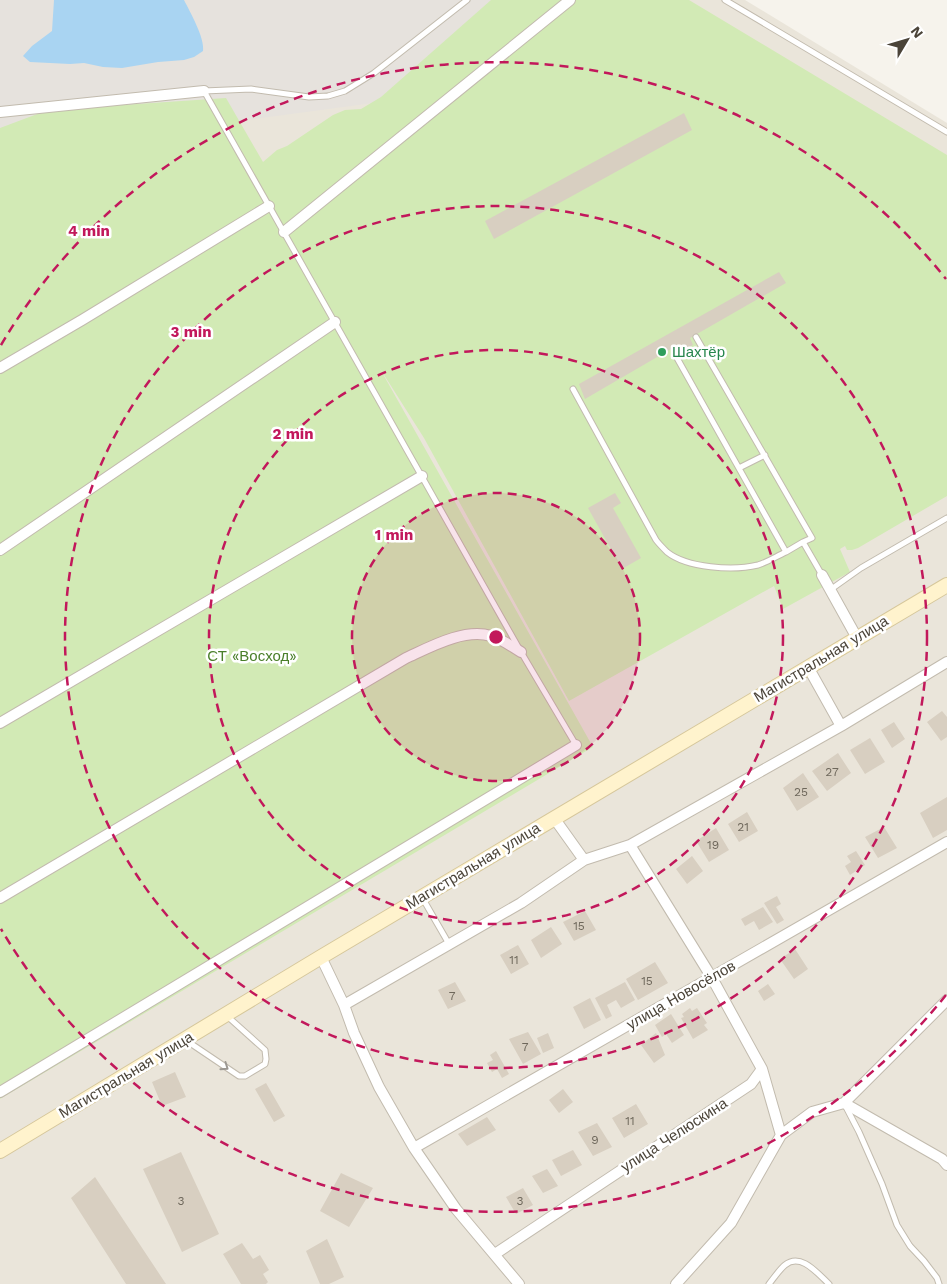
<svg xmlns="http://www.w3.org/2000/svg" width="947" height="1284" font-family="'Work Sans',sans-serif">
<rect width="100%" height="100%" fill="#f6f3ec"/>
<path fill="#eae5da" d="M512 0H745L947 123V1284H0V153Z"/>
<path fill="#e6e2dd" d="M0 0H512L388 101 0 153Z"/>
<path fill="#d2eab5" d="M491 0H689L947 155V496L858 548 852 550H847L845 546 840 549 850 572 783 609 774 586 569 701 424 438 379 367 593 747 0 1099V128L48 110 226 98 263 162 277 150 287 146 333 115 345 110 361 109 381 97Z"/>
<path fill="#a9d4f2" d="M54 0H184C190 12 205 38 203 51L194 57 184 60 158 62 122 68 103 67 84 63 70 64 30 62 23 56 32 46 52 31Z"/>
<path fill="#d8cfc1" d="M684 113 692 130 494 239 485 221Z
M779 272 786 283 690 338 693 345 674 355 671 349 585 399 579 384Z
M615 493 621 503 613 508 641 558 622 569 588 508Z
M942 711 947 717V737L941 741 927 722Z
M894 722 905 739 892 748 881 730Z
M870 738 885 762 865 774 850 750Z
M838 753 851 773 827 791 812 771Z
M803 773 819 797 797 811 783 788Z
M947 797V830L933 838 920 813Z
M747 812 758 831 739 842 728 824Z
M884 827 897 848 878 858 865 837Z
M716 828 729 850 709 862 696 841Z
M856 851 865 865 850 875 845 866 851 862 847 856Z
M692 856 703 871 687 884 676 869Z
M777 896 781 904 776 907 784 920 777 924 764 903Z
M763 907 773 922 759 930 754 921 745 926 741 919Z
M585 911 596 930 574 941 563 922Z
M551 927 562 944 541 958 531 940Z
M518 945 529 964 511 974 500 955Z
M795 949 808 969 794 979 780 959Z
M655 962 668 983 638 1000 626 979Z
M455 982 466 1001 448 1009 438 990Z
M625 982 635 1000 621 1008 616 1000 607 1005 612 1016 606 1019 595 998Z
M768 984 775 994 764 1001 758 991Z
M590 998 601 1020 584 1029 573 1007Z
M690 1008 692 1011 697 1008 707 1023 704 1025 708 1030 693 1039 681 1018 684 1017 682 1014Z
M671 1014 684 1035 672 1043 666 1034 662 1037 655 1025Z
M528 1032 541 1054 523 1064 509 1039Z
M548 1033 554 1048 543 1053 537 1038Z
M656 1033 665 1055 654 1063 641 1045Z
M496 1051 509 1074 502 1078 497 1069 492 1072 487 1063 493 1060 490 1055Z
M175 1072 186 1097 162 1106 152 1082Z
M266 1083 285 1116 274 1122 255 1089Z
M563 1089 573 1102 559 1113 549 1100Z
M636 1104 648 1124 624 1138 612 1118Z
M487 1117 496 1130 467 1146 458 1134Z
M597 1123 612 1147 593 1156 578 1132Z
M573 1150 582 1165 561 1176 552 1160Z
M181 1152 219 1234 182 1252 143 1169Z
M547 1169 558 1186 543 1193 532 1176Z
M341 1173 373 1188 349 1227 320 1211Z
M95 1177 166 1284H126L71 1198Z
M523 1188 533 1205 516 1214 506 1197Z
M327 1239 344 1277 329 1284H320L306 1251Z
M242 1243 253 1259 260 1255 269 1270 263 1274 268 1282 266 1284H241L223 1254Z"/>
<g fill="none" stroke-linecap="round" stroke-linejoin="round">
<defs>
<path id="lane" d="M467 0 374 73 345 91 328 96 309 97 251 89 204 91 521 652 576 745
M725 0 947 132
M696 337 812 538 803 542 822 575
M677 358 786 552 803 542
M573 389 656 540C659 544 663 548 667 552 687 568 733 571 758 565 768 562 777 556 786 552
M739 468 765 455
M830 590 861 568 947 518
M423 899 449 944
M187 1041 239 1076H245L265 1064 266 1059 265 1050 227 1016
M846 1107 859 1132 882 1184 897 1225 910 1246 924 1261 937 1278 939 1284
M769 1284C774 1278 779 1270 785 1265 801 1252 818 1274 829 1284"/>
<path id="street" d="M0 112 204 91
M284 232 570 0
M0 368 82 320 269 206
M0 550 335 322
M822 575 857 638
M808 667 841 726
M0 723 422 476
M554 818 584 860
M0 898 406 658C430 647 464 628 491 636 502 639 511 646 521 652
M321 957 344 1005 354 1033 379 1087 414 1148 456 1209 519 1284
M344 1005 521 903 584 860 630 845 841 726 947 662
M762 1069 781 1135
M0 1092 576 745
M844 1103 942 1159 947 1165
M414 1148 947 842
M495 1254 751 1084 762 1069 712 978 630 845
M676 1284 731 1223 781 1135 812 1112 844 1103 947 1000"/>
<path id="secondary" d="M0 1151 321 957 947 585"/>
</defs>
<use href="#lane" stroke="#c2bbae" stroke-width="7"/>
<use href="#street" stroke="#c2bbae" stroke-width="12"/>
<use href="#secondary" stroke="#d6c79b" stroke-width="16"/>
<use href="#lane" stroke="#fff" stroke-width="5"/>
<use href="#street" stroke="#fff" stroke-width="10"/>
<use href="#secondary" stroke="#fff3cd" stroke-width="14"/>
</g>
<defs><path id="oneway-chevron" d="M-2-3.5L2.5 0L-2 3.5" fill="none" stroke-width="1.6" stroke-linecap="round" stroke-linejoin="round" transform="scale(1.25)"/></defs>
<use stroke="#9c9892" href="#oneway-chevron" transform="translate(225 1067) rotate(35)"/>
<circle cx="496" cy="637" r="144" fill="#c2185b" fill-opacity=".12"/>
<g fill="none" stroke="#c2185b" stroke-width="2.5" stroke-dasharray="9 6">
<circle cx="496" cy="637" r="144"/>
<circle cx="496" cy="637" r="287"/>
<circle cx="496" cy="637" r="431"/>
<path d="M946 995A575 575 0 0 1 1 929M1 345A575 575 0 0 1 946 279"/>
</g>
<circle fill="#2e9e5b" stroke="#fff" stroke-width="2" cx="662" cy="352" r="5"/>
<g text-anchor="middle" stroke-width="5" stroke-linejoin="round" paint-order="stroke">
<g font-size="12" fill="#6e675b">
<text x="832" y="776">27</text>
<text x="801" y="796">25</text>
<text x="743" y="831">21</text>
<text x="713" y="849">19</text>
<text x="579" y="930">15</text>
<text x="514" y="964">11</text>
<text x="647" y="985">15</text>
<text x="452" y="1000">7</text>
<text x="525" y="1051">7</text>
<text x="630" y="1125">11</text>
<text x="595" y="1144">9</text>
<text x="181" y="1205">3</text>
<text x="520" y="1205">3</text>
</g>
<g font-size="15" fill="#27864d" stroke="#fff" text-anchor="start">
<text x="672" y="357">Шахтёр</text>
</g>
<g font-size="15" fill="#4a7f2a" stroke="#fff">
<text x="252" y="661">СТ «Восход»</text>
</g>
<g font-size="15" fill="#4b4439" stroke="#fff">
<text transform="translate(821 659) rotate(-31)" y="5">Магистральная улица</text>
<text transform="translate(473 866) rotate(-31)" y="5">Магистральная улица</text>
<text transform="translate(681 995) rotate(-30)" y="5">улица Новосёлов</text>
<text transform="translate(126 1075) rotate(-31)" y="5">Магистральная улица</text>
<text transform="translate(674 1135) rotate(-33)" y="5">улица Челюскина</text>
</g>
</g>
<circle cx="496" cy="637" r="8" fill="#c2185b" stroke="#fff" stroke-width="2.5"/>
<g font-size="15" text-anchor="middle" font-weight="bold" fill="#c2185b" stroke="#fff" stroke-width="5" stroke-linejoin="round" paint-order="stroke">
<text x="89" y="236">4 min</text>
<text x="191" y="337">3 min</text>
<text x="293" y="439">2 min</text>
<text x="394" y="540">1 min</text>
</g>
<g transform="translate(907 40) rotate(52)" stroke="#ffffff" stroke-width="4" paint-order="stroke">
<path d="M0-4L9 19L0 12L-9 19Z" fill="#4b4439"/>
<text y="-8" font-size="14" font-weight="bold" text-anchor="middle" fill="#4b4439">N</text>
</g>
</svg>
